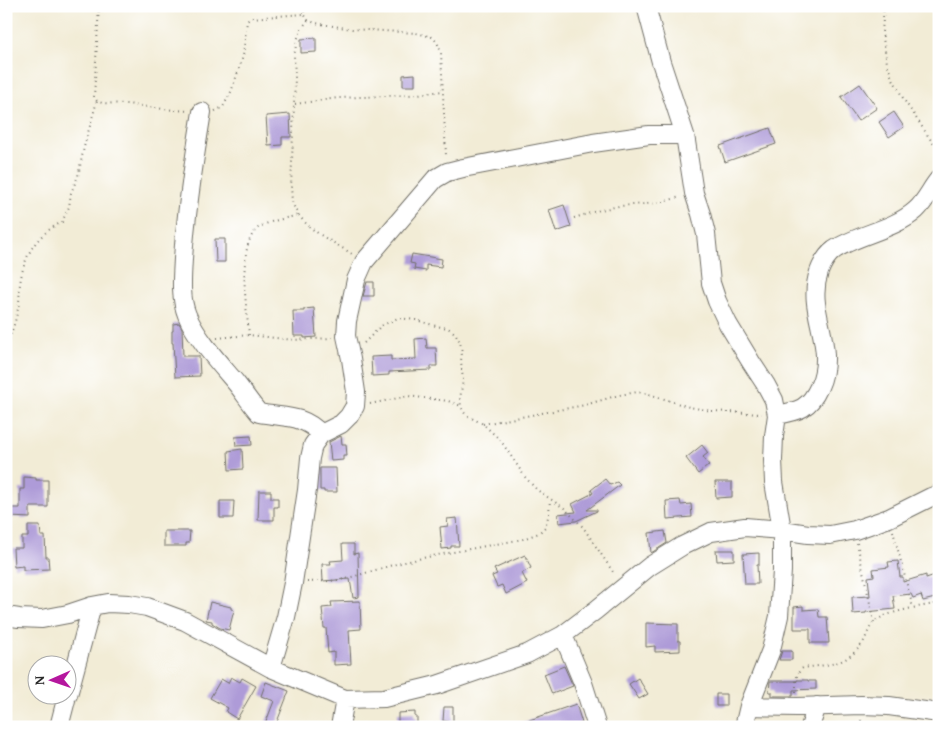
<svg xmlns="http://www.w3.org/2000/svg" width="945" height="733" font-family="'Gentium Book Plus',serif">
<rect width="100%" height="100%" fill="#fff"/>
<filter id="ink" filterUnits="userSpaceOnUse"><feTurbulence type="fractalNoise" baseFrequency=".02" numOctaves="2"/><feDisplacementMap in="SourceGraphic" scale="10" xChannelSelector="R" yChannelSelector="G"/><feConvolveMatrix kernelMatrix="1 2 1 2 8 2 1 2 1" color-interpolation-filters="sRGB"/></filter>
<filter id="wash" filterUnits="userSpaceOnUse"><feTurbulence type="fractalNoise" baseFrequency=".0096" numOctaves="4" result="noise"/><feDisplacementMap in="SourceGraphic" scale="20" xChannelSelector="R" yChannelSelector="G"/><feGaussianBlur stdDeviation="1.12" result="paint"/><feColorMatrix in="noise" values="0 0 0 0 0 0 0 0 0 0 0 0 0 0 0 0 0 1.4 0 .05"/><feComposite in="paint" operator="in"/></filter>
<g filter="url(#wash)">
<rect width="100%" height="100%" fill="#f2ecd6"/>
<g id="blocks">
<path fill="#ae9bd8" d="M316 38V52L301 53V39Z
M415 74V86H403V75Z
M860 84 877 108 858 121 841 97Z
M894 112 904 127 889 137 879 122Z
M290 114 291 137H282V145L268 146 266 116Z
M770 128 776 144 725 162 720 146Z
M564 205 571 227 556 232 549 210Z
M215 239H225V262H216Z
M412 254 442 259 441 267 426 265V271L414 269 415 264 410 263Z
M367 282H374V296H363Z
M314 308 316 337 304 338V336H294L293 311H304V309Z
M179 323 182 328 183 356H199L200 376 175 377 173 343H172V331H173V324Z
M426 338 427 348H436L437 366H431V370L389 372V375L372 376 371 357 391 356V360L416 359 415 339Z
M251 436 252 445 236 446 235 437Z
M341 436 342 444H346L347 456H343V460L331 461 329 442Z
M702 445 708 453 703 457 709 465 698 474 686 458Z
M242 449 243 469 229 470 228 451Z
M320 468H336L337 492H324V490H320Z
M24 477 36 478V480H48V507H30V518L10 517V508H20V489H24Z
M605 479 610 485 617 482 620 485 587 510H597V511L576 521 559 523 558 514 576 512 572 504 593 493 591 490Z
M715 482H732V497L716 498Z
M259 491H271V498H278V507H274V520H258Z
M680 500 681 505 691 504 692 517 667 519 666 501Z
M220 501H234L233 518H220Z
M457 518 459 546H451V548L442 549 440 527 448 526 447 519Z
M28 526H40L41 536H45L46 557H48L49 569 23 570V566L14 567 13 548H22V537H28Z
M164 531H190L189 543H186V546H164Z
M665 531 667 543 651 553 649 533Z
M342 544H354V554L358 553 359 597 353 598 350 579 323 581 322 564H331L330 561 343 560Z
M716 550H734V560L717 561Z
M759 553V565H757L758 584H745L743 554Z
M525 555 531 568 522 573 527 583 506 594 502 585 497 587 492 576 497 574 494 569Z
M898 561 900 577H903V582L926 575V578L935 575 939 590V597L923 601 921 595 913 598 911 594 893 596 895 609 866 612V613L853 614 852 597 870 596 868 577 874 576 873 569 889 567 888 562Z
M360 601 361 629 349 630 351 664 334 665V652L328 653 326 628H324L322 608 332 607 331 602Z
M210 602 231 607V609L234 610 229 630 220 628 212 623V621L206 620Z
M803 606V610L818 609 819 617H827L829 643H810V629H794V607Z
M646 623 678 624V641H680V651L655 652V646L646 647Z
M782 651H792V660H779Z
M564 666 573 686 552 694 544 674Z
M231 677 240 682 242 678 256 686 237 719 226 712 228 708 210 698 221 679 228 683Z
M638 678 648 694 639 699 629 684Z
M797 680H808V681H816V689L793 690V696H772V692H769L770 681H797Z
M266 682 289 691 275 727H264L274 701 261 696Z
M716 694H726V706H716Z
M576 704 582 723 571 727H515V725Z
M444 707H453V722L443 721Z
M415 712V717H417V727H398V713Z"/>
</g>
</g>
<g filter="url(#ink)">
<use href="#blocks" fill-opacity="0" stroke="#716f67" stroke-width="1"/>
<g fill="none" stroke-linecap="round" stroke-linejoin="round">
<defs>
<path id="minor" d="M646 6 661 62 685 135 694 193 701 214 706 234 711 283 717 301 728 324 751 362 766 385 774 400 777 415 774 436 773 460 774 482 782 530V571L779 616 771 650 749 706 744 727
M202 112C194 160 186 210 183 259 182 277 180 298 187 315 196 338 220 364 236 383 244 393 251 404 259 413 284 418 303 414 321 434
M777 415C799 411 809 409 819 387 838 345 805 312 819 272 822 264 827 255 834 250 858 234 894 230 916 210 926 201 931 188 939 179
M6 616 19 618 42 619 68 614 92 606 108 603 129 604 147 607 185 621 271 668 345 699 384 698 437 685 527 654 563 635 596 610 650 566 682 546 711 532 745 527 782 530 808 534 830 535 855 530 889 518 931 497 939 494
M563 635 583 683 597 727
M271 668 286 617 293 583 307 490 310 458 313 445 321 434 341 424 349 416 355 406 356 392 351 359 346 336 347 321 356 280 364 262 435 179 447 172 463 168 593 143 649 135H685
M68 695 92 606
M749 706 797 707 861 705 889 706 939 713
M59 727 67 696
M340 727 345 699
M810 727 817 706"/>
</defs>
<use href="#minor" stroke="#716f67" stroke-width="20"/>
<path stroke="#716f67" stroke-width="2" stroke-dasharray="1 4" stroke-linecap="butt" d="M99 6 94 97 97 101 102 103 127 104 163 109 188 111
M304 6V14L308 20 315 23 352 29 416 33 432 37 437 42 441 52 446 156
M884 6 882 32 887 63 891 75 904 100 939 152
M308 20 302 28 297 40 294 56 295 77 291 189C292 193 291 199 293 204 302 229 331 240 352 254
M295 104 338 98 409 95 443 91
M215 111 223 107 231 92 238 72 243 56 247 21 251 18 304 14
M574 218 600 210 619 206 659 203 680 197
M249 335C247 309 236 246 258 228 268 221 287 218 299 215
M217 338 249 335 294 340 332 338
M364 343 381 326 398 318 416 320 436 326 448 328 455 333 460 342 462 352 461 361 463 380 460 399 461 406 463 411 466 415 483 424 497 437 503 444 525 477 537 490 564 508 583 527 615 575
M6 349C10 335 16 322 18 308 20 300 19 292 20 284 24 255 36 235 62 222L69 207 71 193 78 176 84 147 97 101
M370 404 408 396 448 401 461 406
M483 424 585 405 619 395 638 392 649 394 689 407 712 411 762 414
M893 531 913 608
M857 543 874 622
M939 552V560
M307 582 330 581 345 579 396 564 427 557 523 539 539 533 545 527 549 514 550 499
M796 692C796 683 795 673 803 668 830 664 847 666 864 641 867 635 870 625 875 621 892 610 920 607 939 603
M861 720V727"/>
<use href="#minor" stroke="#fff" stroke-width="18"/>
</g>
</g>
<rect width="945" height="733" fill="none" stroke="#fff" stroke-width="25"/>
<g transform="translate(52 680) rotate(268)"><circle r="24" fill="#ffffff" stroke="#aaaaaa"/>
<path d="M0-4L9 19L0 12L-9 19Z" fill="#b5179e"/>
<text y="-8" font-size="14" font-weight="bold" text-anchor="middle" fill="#2b2b2b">N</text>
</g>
</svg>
